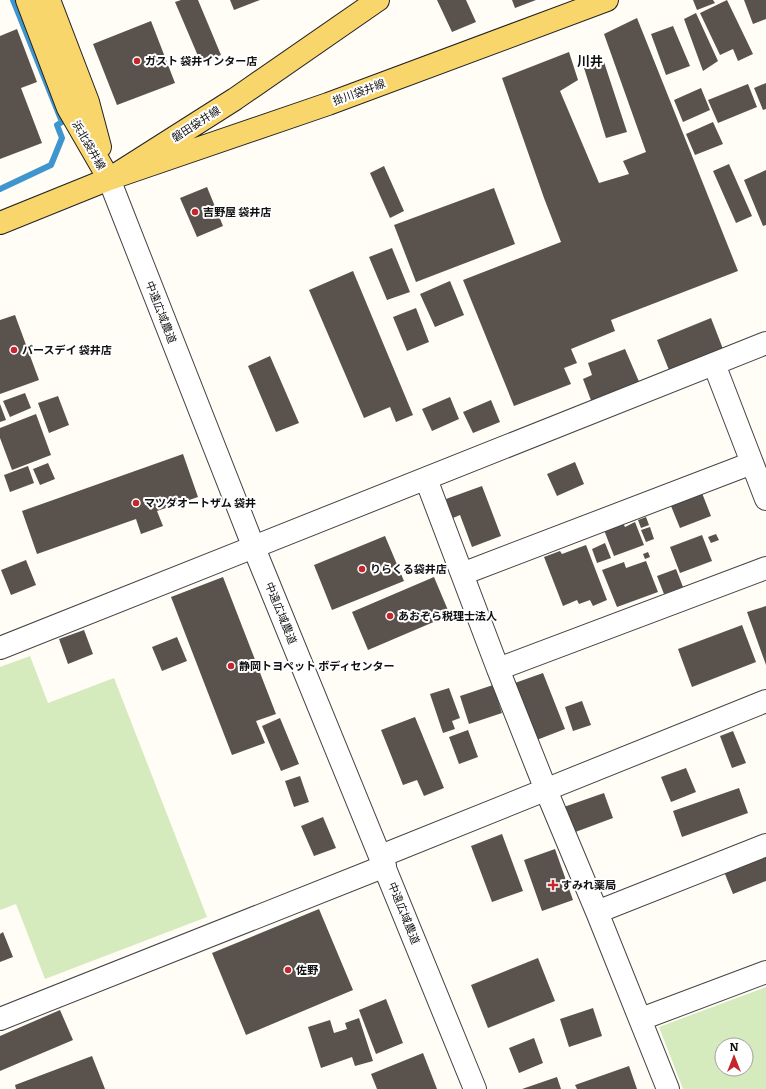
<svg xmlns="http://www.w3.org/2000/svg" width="766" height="1089" font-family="Literata,'Noto Sans JP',serif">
<rect width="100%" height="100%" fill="#fffdf5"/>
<path fill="#d5ebbd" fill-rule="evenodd" d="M30 656 48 703 114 678 207 917 45 979 16 904 0 910V667Z
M766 987V1089H683L659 1027ZM722 1045H746V1069H722Z"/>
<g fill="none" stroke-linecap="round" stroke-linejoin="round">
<path stroke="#3f96cf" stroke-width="6" d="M0 189 51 165 62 138 57 125 62 122 13 0"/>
</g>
<path fill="#5a524d" d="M181 0H198L221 55 201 63 175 2Z
M230 0H260L234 10Z
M437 0H466L476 22 452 32Z
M512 0H536L515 8Z
M693 0H713L715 3 697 10Z
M727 0 753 54 738 61 733 49 720 55 700 13Z
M744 0H766V19L753 24Z
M696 13 718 61 703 71 684 19Z
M637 18 738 271 611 320 615 331 571 349 577 363 564 368 571 384 514 406 463 280 561 242 544 198 502 78 569 52 578 80 560 91 599 183 629 174 623 161 646 152 604 34Z
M151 21 175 83 117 105 93 44Z
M673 26 690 66 666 75 651 34Z
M17 29 37 82 21 88 42 143 0 159V36Z
M604 62 627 132 606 138 584 68Z
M766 83V109L763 110 754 88Z
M748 84 757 107 718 123 708 100Z
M701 88 710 110 683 122 674 100Z
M713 122 723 144 695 155 686 134Z
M729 164 752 216 736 223 713 171Z
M384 166 404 211 390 218 370 173Z
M766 170V225L763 226 744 180Z
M207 187 223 226 197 237 180 198Z
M494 188 515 244 416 282 394 225Z
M392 248 410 292 387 300 369 257Z
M353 271 413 415 396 422 390 407 364 418 309 290Z
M450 281 464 315 435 327 420 294Z
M416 308 429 342 407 351 393 317Z
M15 315 39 380 0 394V320Z
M711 318 723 349 669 370 657 340Z
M625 349 640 384 592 403 583 379 592 375 588 363Z
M270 356 299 423 276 432 248 366Z
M25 393 31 408 10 417 3 401Z
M58 396 69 425 49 433 38 403Z
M450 397 459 419 432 431 422 409Z
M491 400 500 422 473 433 463 412Z
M0 404 6 420 0 422Z
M36 414 51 455 12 470 0 438V428Z
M183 454 198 497 157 511 163 526 141 534 136 519 37 554 22 511Z
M575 462 584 484 557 496 547 474Z
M48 463 55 479 40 485 33 469Z
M28 466 34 483 10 492 4 475Z
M482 486 501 536 472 547 460 515 453 518 446 499Z
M702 493 711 516 680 528 671 506Z
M646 517 649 525 641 528 638 520Z
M635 522 644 545 614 556 604 530 623 523 625 527Z
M650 527 654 539 646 542 641 530Z
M716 534 719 540 711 543 708 537Z
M702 535 712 561 680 573 670 547Z
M385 536 404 581 332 610 314 565Z
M605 543 611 558 597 563 592 549Z
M586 545 607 600 593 606 590 600 579 604 577 600 563 606 544 557 560 551 562 554Z
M648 552 650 557 645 559 643 554Z
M26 560 36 585 11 595 1 570Z
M646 561 658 592 617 607 602 570 624 562 626 568Z
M676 569 683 587 664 594 657 576Z
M223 577 276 714 256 721 265 743 232 755 171 597Z
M434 577 450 615 368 650 352 612Z
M766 606V665L747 612Z
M742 625 756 662 692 687 678 649Z
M84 630 93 654 68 664 59 639Z
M177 637 187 661 162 671 152 647Z
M543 673 565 729 534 741 512 684Z
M493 685 502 713 469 724 460 696Z
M449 688 460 718 452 721 455 729 443 733 430 694Z
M582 701 591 725 573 731 565 707Z
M415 717 444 788 424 796 417 780 403 785 381 730Z
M280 718 299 764 281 771 262 726Z
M468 730 478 757 459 764 449 737Z
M733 731 746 763 732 768 720 736Z
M686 768 696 792 671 802 661 777Z
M300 776 309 802 294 807 285 781Z
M739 788 748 813 682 837 673 811Z
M604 793 613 818 570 834 561 808Z
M323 817 336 848 314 856 301 826Z
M502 834 523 891 492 902 471 846Z
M555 849 573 900 542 911 524 860Z
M766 852V881L733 894 723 869Z
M319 909 353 990 246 1035 212 953Z
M3 932 13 957 0 962V934Z
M538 958 555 1001 488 1028 471 985Z
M386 999 403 1043 376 1054 359 1010Z
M593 1008 602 1036 569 1047 560 1019Z
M60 1010 73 1040 0 1071V1036Z
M359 1018 373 1061 355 1066 352 1057 321 1068 308 1027 330 1020 334 1033 347 1029 345 1023Z
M534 1038 543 1063 519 1073 509 1048Z
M423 1053 437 1089H377L371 1074Z
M92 1056 105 1089H16L15 1085Z
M629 1066 637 1089H577L575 1085Z
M557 1077 561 1089H522Z"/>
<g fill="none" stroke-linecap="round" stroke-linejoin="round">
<defs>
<path id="minor" d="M109 179 254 548 475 1089
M714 364 766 499
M426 479 498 669 766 568
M462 574 752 463
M0 648 766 343
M498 669 546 790 597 912
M381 856 766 701
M0 1019 385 866
M641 1019 766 972
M668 1089 597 912 766 845"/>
<path id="major" d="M27 0 68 108 109 179
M49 0 88 102 100 147
M109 179 328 104 607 0
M0 223 109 179 235 99 378 0"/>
</defs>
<use href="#minor" stroke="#444" stroke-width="24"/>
<use href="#major" stroke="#222" stroke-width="24"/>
<use href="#minor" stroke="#fff" stroke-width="22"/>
<use href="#major" stroke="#f9d66b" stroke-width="22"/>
</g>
<g fill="#c4262e" stroke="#fff" stroke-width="1.5">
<circle cx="137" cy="61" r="4"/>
<circle cx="195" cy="212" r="4"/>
<circle cx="14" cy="350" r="4"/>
<circle cx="136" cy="503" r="4"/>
<circle cx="362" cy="569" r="4"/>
<circle cx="390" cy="616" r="4"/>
<circle cx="231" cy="666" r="4"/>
<path d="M551 879h4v4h4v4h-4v4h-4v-4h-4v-4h4z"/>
<circle cx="288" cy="970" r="4"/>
</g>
<g text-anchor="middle" stroke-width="4" stroke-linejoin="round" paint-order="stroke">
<g font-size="11" font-weight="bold" fill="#111" stroke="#fff" text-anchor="start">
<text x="145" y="65">ガスト 袋井インター店</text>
<text x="203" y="216">吉野屋 袋井店</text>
<text x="22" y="354">バースデイ 袋井店</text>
<text x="144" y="507">マツダオートザム 袋井</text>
<text x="370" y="573">りらくる袋井店</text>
<text x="398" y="620">あおぞら税理士法人</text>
<text x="239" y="670">静岡トヨペット ボディセンター</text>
<text x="561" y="889">すみれ薬局</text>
<text x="296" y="974">佐野</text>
</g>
<g font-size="11" fill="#111" stroke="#fff">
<text transform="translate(359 92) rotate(-20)" y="4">掛川袋井線</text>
<text transform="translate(196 124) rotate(-33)" y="4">磐田袋井線</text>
<text transform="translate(89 145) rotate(60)" y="4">浜北袋井線</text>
<text transform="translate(161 312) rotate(69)" y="4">中遠広域農道</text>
<text transform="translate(281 613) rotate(68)" y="4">中遠広域農道</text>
<text transform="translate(404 913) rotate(68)" y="4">中遠広域農道</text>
</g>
<g font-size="13" font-weight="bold" fill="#111" stroke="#fff">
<text x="590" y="66">川井</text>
</g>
</g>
<g transform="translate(734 1057)"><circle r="19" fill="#ffffff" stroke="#a0a0a0"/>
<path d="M0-3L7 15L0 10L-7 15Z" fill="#c4262e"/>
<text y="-6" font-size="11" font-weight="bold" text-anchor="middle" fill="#111111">N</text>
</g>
</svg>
